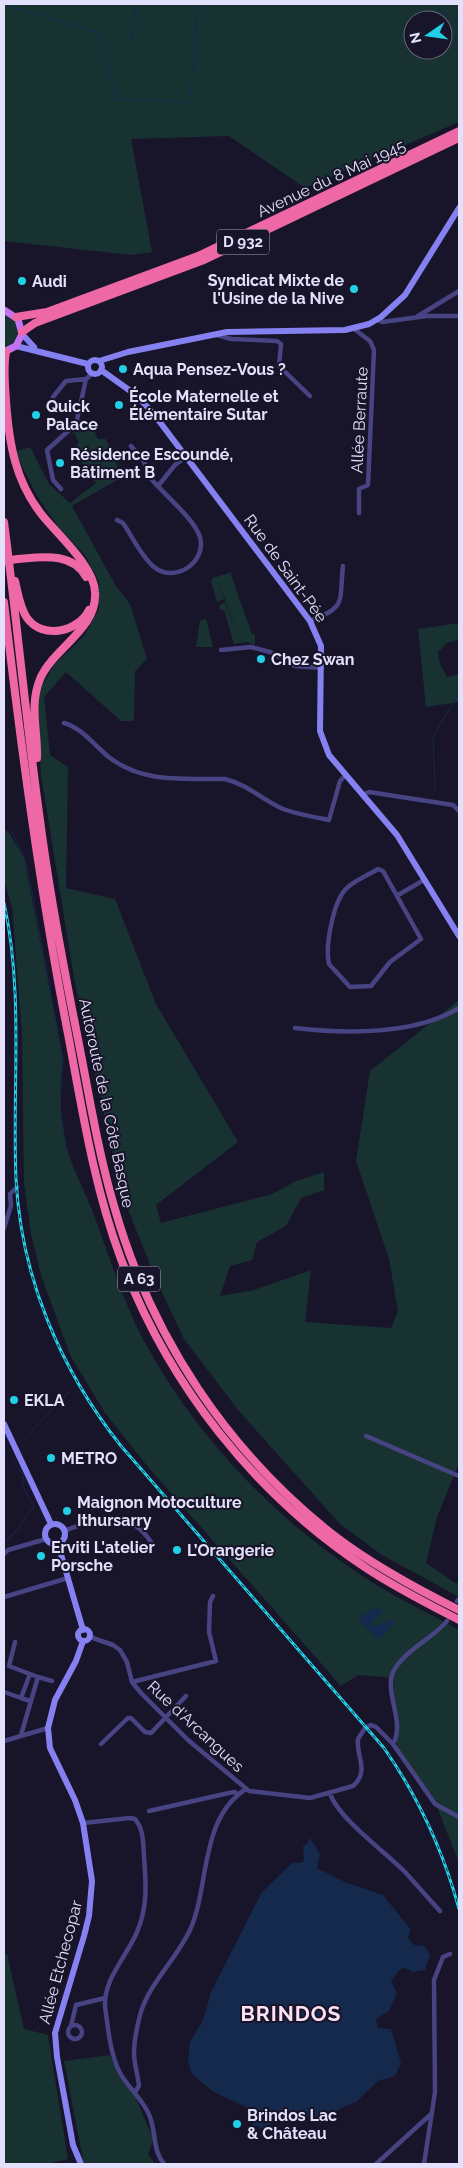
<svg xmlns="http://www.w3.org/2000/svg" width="463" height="2168" font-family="Raleway,sans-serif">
<rect width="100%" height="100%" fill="#181429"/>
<path fill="#183232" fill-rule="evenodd" d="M4 4H459V122L305 188 229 136 131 139 152 252 131 255 4 241ZM413 20H443V50H413Z
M4 312 16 320C20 335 17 342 4 349Z
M92 426 98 439H106L122 477 72 506 116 586 130 604 147 659 135 671 134 721H121L66 672 44 697 50 755 68 767 66 888 115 899 156 1004 238 1142 156 1205 161 1223 272 1194 296 1181 324 1172V1190L301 1198 286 1226 257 1242 252 1260 230 1266 220 1296 254 1290 311 1270 305 1322 391 1328 398 1311 389 1259 356 1161 370 1071 459 1000V1463L437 1517 426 1563 455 1583H459V1597L382 1555 340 1524 238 1410 184 1339 158 1284 127 1207 112 1150 74 978 41 775 37 709 39 690 54 665 84 636 99 609V582L84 554 59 528 37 496 15 452 30 447 49 484 70 503 96 483 84 467 74 448 79 443 75 434 67 435Z
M232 572 231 575 252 634 255 635V645L248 642 234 644 224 610H220V605L225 602 239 639 218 580 224 599 217 602 211 581 213 578Z
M206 619 213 647H196L200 620Z
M459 623V639L447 643 438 652 440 664 447 677 459 674V702L426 707 418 629Z
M4 829 9 833 24 858 63 1059C59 1087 59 1116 66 1145 72 1170 87 1194 95 1218 110 1259 124 1303 144 1341 196 1437 275 1520 367 1579 396 1598 429 1613 459 1630V1863L435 1802 397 1746 393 1678 358 1675 341 1686 148 1467 105 1413 70 1355 41 1275 31 1234 24 1184 22 1034 12 907 4 880Z
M4 1954H7L24 2029 48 2035 68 2159 46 2164H4Z
M110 2055 118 2075 136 2098 152 2136 153 2141 148 2154 155 2164H85L83 2160 64 2061Z"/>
<path fill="#15294c" d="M376 1607 384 1611 372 1622 371 1627 391 1620 397 1621 382 1637 377 1638 359 1621 360 1617Z
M309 1837 320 1854 317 1868 347 1883 383 1895 411 1930 408 1938 414 1945 425 1946 430 1955 425 1970 413 1972 405 1968 399 1970 391 1982 397 1993 389 2011 376 2019 378 2028 391 2029 401 2063 395 2076 378 2081 356 2102 339 2109 329 2117 311 2121 306 2114 283 2113 275 2116 271 2124 264 2129 253 2125 246 2107 212 2091 192 2074 188 2062 190 2042 203 2020 211 1992 262 1892 292 1863H301L304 1860 303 1846 308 1843Z"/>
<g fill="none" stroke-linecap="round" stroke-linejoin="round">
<path stroke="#15294c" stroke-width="1" d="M434 4 443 14 459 20
M4 5 98 32 117 99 189 102 191 92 197 8 210 6V4
M131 43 136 4
M435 790 433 736 459 694
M12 832 27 865 63 1060 60 1105 67 1156
M23 1440 70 1391
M4 1456 6 1453
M4 1542 19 1529 20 1525 34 1507 23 1487V1475L13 1461"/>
<path stroke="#484483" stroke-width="4.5" d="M418 316 459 291
M377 320 382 322 427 316H459
M354 329 370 341 374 350 368 485 359 489V513
M217 335 231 339 277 341 281 344 279 366 310 396
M53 397 66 381 86 379 93 373
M158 486 175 465 187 456
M61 489 53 480 47 450 76 424 86 379
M117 520 123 523C132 536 141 556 154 567 175 584 207 562 200 537 194 519 166 496 153 481 148 475 147 467 143 460 140 455 135 451 131 446
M310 621C347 607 339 603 343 566
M221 650 251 647 270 652 295 666 322 668
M64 723C82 728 95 746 110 758 145 784 184 778 225 779 249 785 262 800 283 809 297 814 314 817 329 820L340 781 345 776
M362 795 369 792 453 805 459 811
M378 869 383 871 421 939 390 962 371 986 350 987 329 964C325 947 333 899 348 887 356 880 368 875 378 869Z
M398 895 424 880
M295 1028C346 1034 415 1035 459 1008
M4 1228 11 1206 10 1194 17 1187
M366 1436 459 1476
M64 1531C97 1518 128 1507 151 1542
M4 1554 8 1550 46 1539
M4 1597 68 1578
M457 1601 459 1599
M90 1637 113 1645 120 1650 127 1662 132 1682 141 1693 188 1740 249 1791 310 1798 353 1786C370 1771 356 1757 358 1739L365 1728 371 1725 376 1727 393 1744 435 1804 459 1817
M15 1642 9 1666 30 1674
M38 1677 52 1681
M132 1682 216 1661 209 1632 210 1602 213 1596
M4 1692 21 1698
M21 1735 38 1677 30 1674 21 1698 30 1701
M4 1741 48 1728
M101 1744 128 1718H131L145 1732 151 1733 186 1696
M393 1744C405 1723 386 1696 392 1675 399 1653 434 1638 447 1621
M330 1793C337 1817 385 1852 404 1871 416 1884 428 1898 440 1911
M149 1811 229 1793 235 1792 238 1795
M83 1823 130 1818 135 1819C144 1830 143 1843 144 1856 146 1883 148 1907 137 1932 127 1956 104 1978 105 2006 108 2028 110 2054 120 2073 129 2089 144 2100 150 2117 156 2133 153 2151 164 2164
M68 2032a7 7 0 1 1 14 0a7 7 0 1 1-14 0Z
M71 2026 76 2005 105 1998
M135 2092 139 2086C138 2075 134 2064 134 2053 134 2040 137 2027 140 2015 149 1983 176 1960 190 1930 210 1886 199 1819 246 1789
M376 2164 430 2115
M424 2164 435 2092 434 1980 443 1957 450 1954"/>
<path stroke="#8681f1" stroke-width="6" d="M22 334 34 347
M16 346 88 364
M88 367a7 7 0 1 1 14 0a7 7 0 1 1-14 0Z
M99 361 128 352 227 332 345 330 369 324 381 317 405 295 459 208
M101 370 136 395 153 413 310 621 321 646 320 731 329 755 397 835 459 936
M4 1424 51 1524
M45 1534a10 10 0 1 1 20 0a10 10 0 1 1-20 0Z
M58 1544 83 1630
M78 1635a6 6 0 1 1 12 0a6 6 0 1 1-12 0Z
M81 2164 73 2145 57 2057 55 2033 84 1936 89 1916 92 1881 83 1823 75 1800 50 1748 48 1728 55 1700 76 1661 83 1641"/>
<path stroke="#c373ef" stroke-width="7" d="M4 310 18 319 22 334 16 346 4 352"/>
<path stroke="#ee68a6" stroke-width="8" d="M16 317 47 312 198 256 459 131
M22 332 35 323 204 260 459 138
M6 352C3 368 5 385 6 401 9 443 15 481 42 515 58 535 94 566 95 592 98 629 53 648 40 679 29 706 38 731 37 758
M4 522C17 621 26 721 40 820 49 890 62 959 76 1029 88 1088 97 1148 114 1206 151 1337 228 1453 336 1537 374 1566 417 1589 459 1610
M18 559C42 557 73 552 86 577
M15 581C18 593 20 608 27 618 43 640 78 632 89 610
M4 602C21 747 40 891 68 1034 82 1109 94 1187 121 1259 168 1384 254 1494 366 1568 396 1588 428 1604 459 1620"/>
<defs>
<path id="rail" d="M4 903C24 993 12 1087 16 1179 21 1277 60 1369 121 1446L384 1748C419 1798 443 1850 459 1909"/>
</defs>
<use href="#rail" stroke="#21cfe6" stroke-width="3"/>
<use href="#rail" stroke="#181429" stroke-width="1" stroke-dasharray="4" stroke-linecap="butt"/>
<path stroke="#ee68a6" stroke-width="8" d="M4 561 18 559"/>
</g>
<g fill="#21cfe6" stroke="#181429" stroke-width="2">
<circle cx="22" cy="281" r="5"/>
<circle cx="354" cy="289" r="5"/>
<circle cx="123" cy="369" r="5"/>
<circle cx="119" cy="405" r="5"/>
<circle cx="36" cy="415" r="5"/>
<circle cx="60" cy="463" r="5"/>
<circle cx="261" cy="659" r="5"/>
<circle cx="14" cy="1400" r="5"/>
<circle cx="51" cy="1458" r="5"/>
<circle cx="67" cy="1511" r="5"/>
<circle cx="177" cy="1550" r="5"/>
<circle cx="41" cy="1556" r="5"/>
<circle cx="237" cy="2124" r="5"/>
</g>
<g text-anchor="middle" stroke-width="4" stroke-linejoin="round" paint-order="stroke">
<g fill="#181429" stroke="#a6a3bc" stroke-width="1">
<rect x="217" y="229.5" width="52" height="25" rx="4"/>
<rect x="118" y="1266.5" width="42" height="25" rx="4"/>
</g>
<g font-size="15" font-weight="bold" fill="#e3e0fb">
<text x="243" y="247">D 932</text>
<text x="139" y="1284">A 63</text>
</g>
<g font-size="16" fill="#e3e0fb" stroke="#181429">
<text transform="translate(331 178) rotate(-25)" y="6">Avenue du 8 Mai 1945</text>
<text transform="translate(359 420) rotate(-87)" y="6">Allée Berraute</text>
<text transform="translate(286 568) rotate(54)" y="6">Rue de Saint-Pée</text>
<text transform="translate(107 1103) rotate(78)" y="6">Autoroute de la Côte Basque</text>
<text transform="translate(196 1726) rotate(43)" y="6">Rue d'Arcangues</text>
<text transform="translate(60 1962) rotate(-75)" y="6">Allée Etchecopar</text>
</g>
<g font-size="16" font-weight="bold" fill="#e3e0fb" stroke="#181429" text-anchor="start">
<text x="344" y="286" text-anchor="end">Syndicat Mixte de<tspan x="344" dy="18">l'Usine de la Nive</tspan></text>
<text x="32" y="287">Audi</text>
<text x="133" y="375">Aqua Pensez-Vous ?</text>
<text x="129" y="402">École Maternelle et<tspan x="129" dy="18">Élémentaire Sutar</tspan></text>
<text x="46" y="412">Quick<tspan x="46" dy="18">Palace</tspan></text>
<text x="70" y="460">Résidence Escoundé,<tspan x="70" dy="18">Bâtiment B</tspan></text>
<text x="271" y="665">Chez Swan</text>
<text x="24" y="1406">EKLA</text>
<text x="61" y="1464">METRO</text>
<text x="77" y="1508">Maignon Motoculture<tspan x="77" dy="18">Ithursarry</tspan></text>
<text x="51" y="1553">Erviti L'atelier<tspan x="51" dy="18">Porsche</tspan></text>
<text x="187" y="1556">L’Orangerie</text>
<text x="247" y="2121">Brindos Lac<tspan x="247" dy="18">&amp; Château</tspan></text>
</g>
<g font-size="21" font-weight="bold" letter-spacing="1" fill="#fce1f2" stroke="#181429">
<text x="291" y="2021">BRINDOS</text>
</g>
</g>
<rect width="463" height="2168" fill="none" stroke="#e3e0fb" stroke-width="10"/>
<g transform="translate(428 35) rotate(257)"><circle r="24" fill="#181429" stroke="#69667d"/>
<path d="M0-4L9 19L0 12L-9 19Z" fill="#21cfe6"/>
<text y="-8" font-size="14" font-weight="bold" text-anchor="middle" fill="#e3e0fb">N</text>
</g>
</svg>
